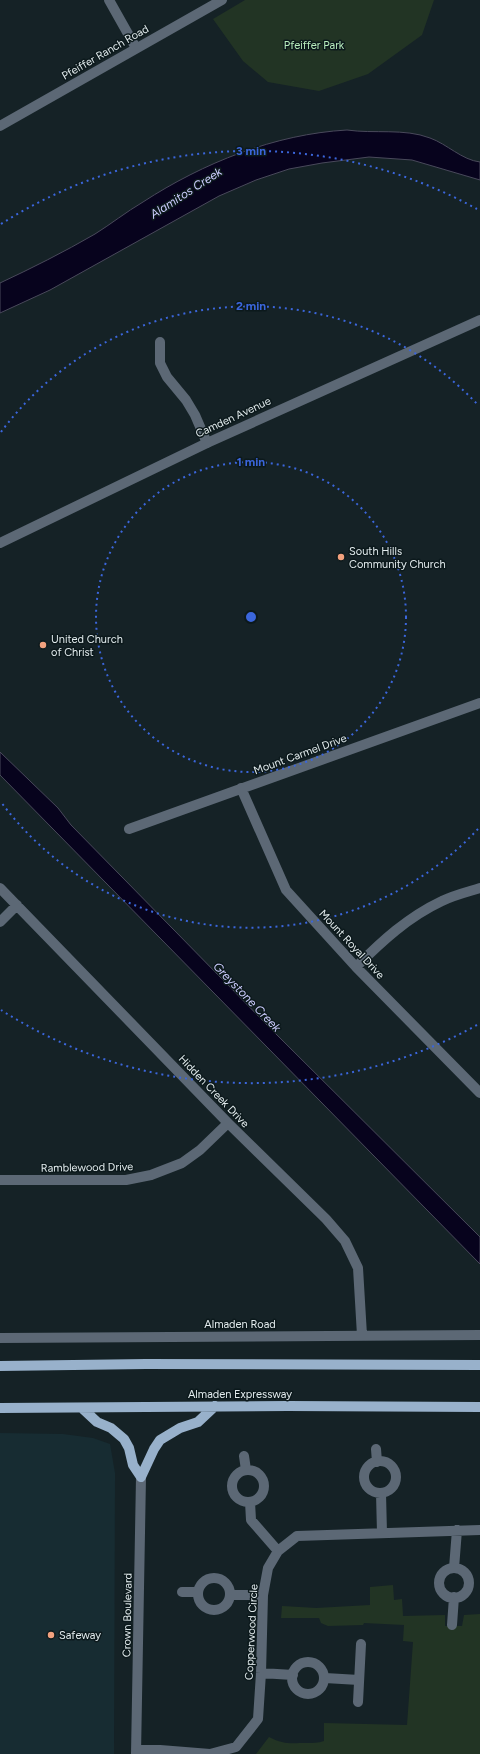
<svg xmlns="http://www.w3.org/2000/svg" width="480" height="1754" font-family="Figtree,sans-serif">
<rect width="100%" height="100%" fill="#152226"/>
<path fill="#172c32" d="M0 1433 63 1434 93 1438 110 1444 115 1473 114 1754H0Z"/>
<path fill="#223424" d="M245 0H434L422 35 368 74 319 91 268 82 243 61 213 19Z
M393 1585 394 1600 402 1599 403 1616 445 1615V1626H462L464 1615 480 1614V1754H256L269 1737C284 1745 291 1743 307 1743 313 1743 318 1743 324 1741V1723L407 1725 413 1642 403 1641 404 1625 364 1623 363 1625 328 1626 321 1623 319 1618H281L282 1606 316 1608 370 1605V1587Z"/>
<path fill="#07031d" stroke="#49495b" d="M347 130C374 134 404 128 430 138 447 144 462 160 480 162V180L412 160 369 157 322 163 289 169 256 180 219 196 50 290 0 313V283C32 268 64 252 95 234 111 224 126 212 143 202 203 163 275 134 347 130Z
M0 752 58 808 71 825 274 1032 480 1237V1264L0 775Z"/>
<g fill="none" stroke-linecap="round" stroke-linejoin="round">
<path stroke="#5c6875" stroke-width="10" d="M109 0 136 48
M0 126 222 0
M160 342V363L167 377 186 400 195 415 207 443
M241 788 286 890 356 967 480 1093
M129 829 480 703
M0 888 228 1123 326 1219 345 1241 358 1268 362 1335
M0 922 17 905
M356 967C382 941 408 917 442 901 454 895 467 892 480 888
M0 1180H126L151 1175 182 1163 200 1150 228 1123
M0 1338 480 1335
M376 1449 377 1462
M244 1456 246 1470
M364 1477a16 16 0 1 1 32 0a16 16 0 1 1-32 0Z
M232 1486a16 16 0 1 1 32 0a16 16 0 1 1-32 0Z
M381 1493 382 1533
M250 1502 251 1520 278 1551
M454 1568 457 1530
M439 1583a15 15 0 1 1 30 0a15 15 0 1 1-30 0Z
M198 1594a16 16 0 1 1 32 0a16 16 0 1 1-32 0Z
M182 1592H198
M230 1595H263
M452 1625 454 1597
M292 1678a16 16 0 1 1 32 0a16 16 0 1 1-32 0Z
M261 1673 293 1675
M325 1678 359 1680
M358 1702 361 1644
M136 1750H160L210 1754
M136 1754 141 1477
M210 1754 236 1747 258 1719 261 1673 263 1595 268 1568 278 1551 297 1536 480 1530"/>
<path stroke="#5c6875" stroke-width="10" d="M0 543 207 443 480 320"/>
<path stroke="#98b1cb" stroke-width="10" d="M0 1366 146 1364 480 1365
M0 1408 288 1406 480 1407
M82 1408 97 1422 111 1428 124 1439 129 1448 133 1465 141 1477
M141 1477 154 1449 160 1440 180 1428 198 1422 215 1406"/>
</g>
<g fill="none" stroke="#3b66db" stroke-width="2" stroke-dasharray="2 4">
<circle cx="251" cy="617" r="155"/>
<path d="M478 829A311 311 0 0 1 1 802M1 432A311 311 0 0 1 478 405"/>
<path d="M477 1025A466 466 0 0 1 1 1010M1 224A466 466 0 0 1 477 209"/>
</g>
<g fill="#f2a17e" stroke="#0c191c" stroke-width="1.5">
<circle cx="341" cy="557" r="4"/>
<circle cx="43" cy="645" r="4"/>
<circle cx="51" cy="1635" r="4"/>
</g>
<g text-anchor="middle" stroke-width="3" stroke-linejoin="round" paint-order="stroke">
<g font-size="11" fill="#b8edbd" stroke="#0c191c">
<text x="314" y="49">Pfeiffer Park</text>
</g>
<g font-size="11" fill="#e2ebed" stroke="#0c191c">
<text transform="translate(105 52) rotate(-30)" y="4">Pfeiffer Ranch Road</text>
<text transform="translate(233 417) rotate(-25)" y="4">Camden Avenue</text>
<text transform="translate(300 754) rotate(-20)" y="4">Mount Carmel Drive</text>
<text transform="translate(352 944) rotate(47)" y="4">Mount Royal Drive</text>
<text transform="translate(214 1091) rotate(46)" y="4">Hidden Creek Drive</text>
<text transform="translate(87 1167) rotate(-1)" y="4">Ramblewood Drive</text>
<text x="240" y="1328">Almaden Road</text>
<text x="240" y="1398">Almaden Expressway</text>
<text transform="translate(127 1615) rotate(-89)" y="4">Crown Boulevard</text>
<text transform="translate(251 1632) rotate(-87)" y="4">Copperwood Circle</text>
</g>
<g font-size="11" fill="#e2ebed" stroke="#0c191c" text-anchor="start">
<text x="349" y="555">South Hills<tspan x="349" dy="13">Community Church</tspan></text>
<text x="51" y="643">United Church<tspan x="51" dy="13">of Christ</tspan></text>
<text x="59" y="1639">Safeway</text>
</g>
<g font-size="12" font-style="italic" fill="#cdcdff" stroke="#0c191c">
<text transform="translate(186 193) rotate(-33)" y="4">Alamitos Creek</text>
<text transform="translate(247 997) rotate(46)" y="4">Greystone Creek</text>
</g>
</g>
<circle cx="251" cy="617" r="6" fill="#3b66db" stroke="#0c191c" stroke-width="2"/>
<g font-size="12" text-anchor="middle" font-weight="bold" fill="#3b66db" stroke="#0c191c" stroke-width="3" stroke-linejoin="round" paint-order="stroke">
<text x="251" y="155">3 min</text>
<text x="251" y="310">2 min</text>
<text x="251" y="466">1 min</text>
</g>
</svg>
